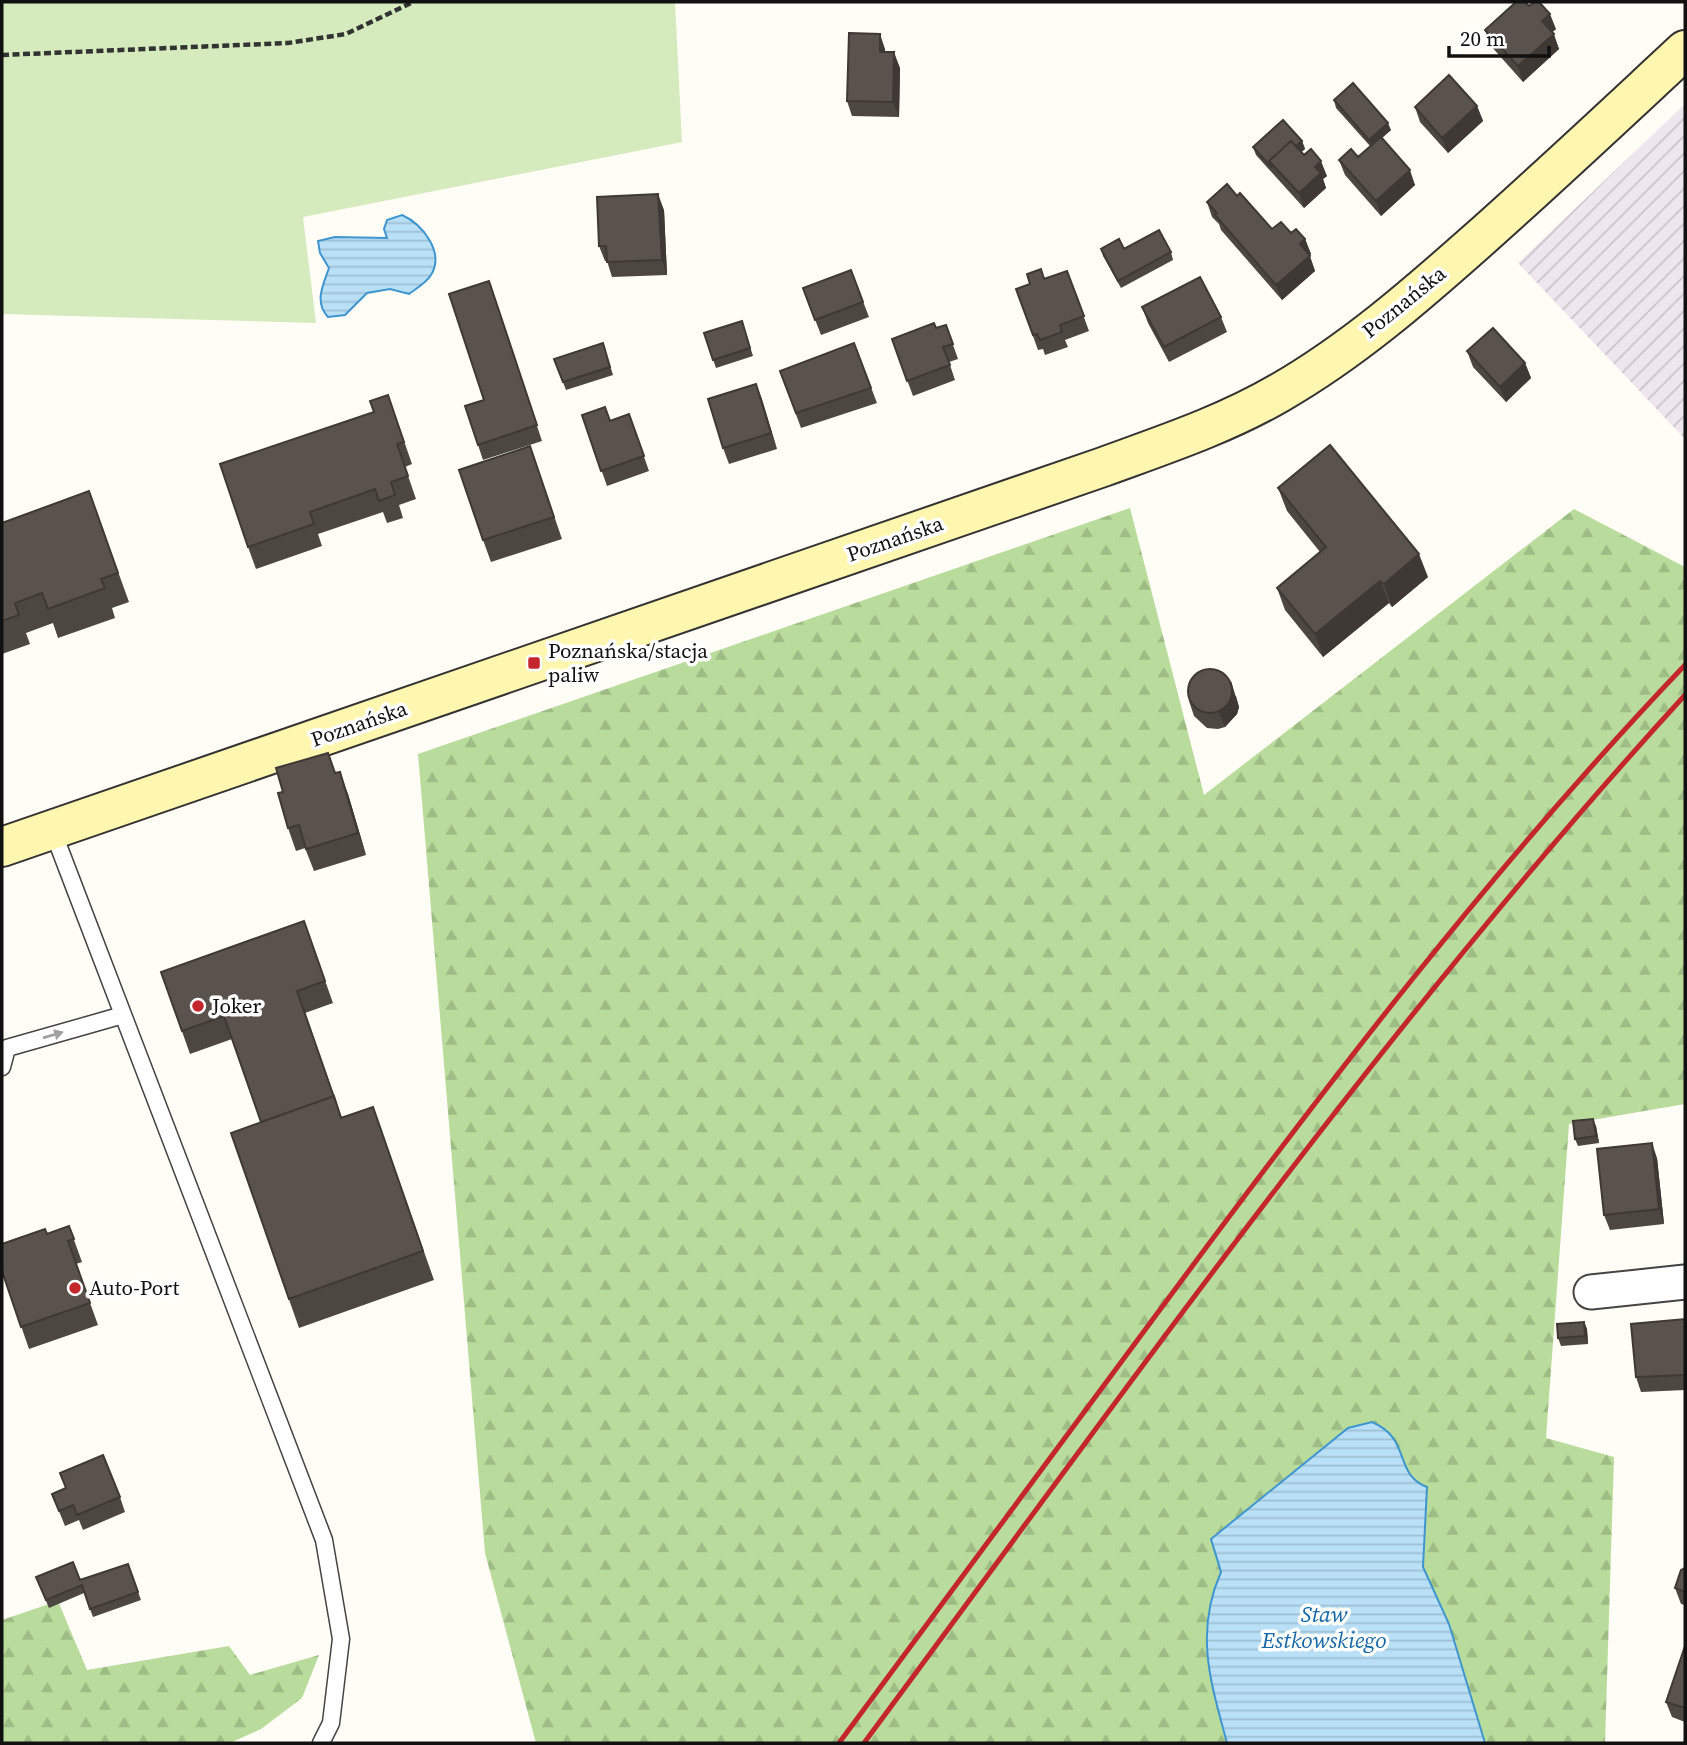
<svg xmlns="http://www.w3.org/2000/svg" width="1687" height="1745" font-family="'Source Serif 4',serif">
<defs>
<pattern id="industrial-furrows" width="10" height="10" patternUnits="userSpaceOnUse" patternTransform="scale(1.75)"><rect width="10" height="10" fill="#eee6ef"/><path d="M-1 1l2-2M0 10L10 0M9 11l2-2" fill="none" stroke="#cbc4cc"/></pattern>
<pattern id="forest-firs" width="22" height="20" patternUnits="userSpaceOnUse" patternTransform="scale(1.75)"><rect width="22" height="20" fill="#b9dc9c"/><path d="M5 1l3.5 6h-7zM16 11l3.5 6h-7z" fill="#9ebc85"/></pattern>
<pattern id="water-rules" width="6" height="5" patternUnits="userSpaceOnUse" patternTransform="scale(1.75)"><rect width="6" height="5" fill="#b9e0f7"/><path d="M0 2.5h6" fill="none" stroke="#9ebfd3"/></pattern>
</defs>
<rect width="100%" height="100%" fill="#fffdf5"/>
<path fill="url(#industrial-furrows)" d="M1685 104V439L1518 263Z"/>
<path fill="url(#forest-firs)" d="M1130 508 1204 795 1574 509 1685 567V1104L1569 1124 1546 1438 1614 1457 1605 1743H536L485 1553 418 754Z
M58 1601 87 1670 229 1646 250 1675 319 1655 302 1698 261 1729 230 1743H2V1620Z"/>
<path fill="#d5ebbd" d="M2 2H675L682 142 303 217 316 323 2 314Z"/>
<path fill="url(#water-rules)" stroke="#3f96cf" stroke-width="2" d="M402 215C422 224 445 252 431 275 427 282 416 289 409 294L390 289 367 293 345 315 328 317C314 302 323 285 329 268L320 253 318 241 335 237 387 238 384 229 387 220Z
M1372 1422C1412 1439 1393 1474 1427 1487L1423 1567 1449 1624 1485 1743H1227C1211 1683 1194 1633 1221 1572L1211 1539 1348 1428Z"/>
<g fill="none" stroke-linecap="round" stroke-linejoin="round">
<defs>
<path id="lane" d="M52 829 324 1540 341 1639 331 1723 321 1743
M2 1067 7 1048 123 1015"/>
<path id="street" d="M1591 1292 1685 1282"/>
<path id="secondary" d="M2 847 1103 467C1163 445 1224 425 1279 393 1352 351 1415 296 1477 241 1548 178 1616 114 1685 50"/>
</defs>
<use href="#lane" stroke="#444" stroke-width="19"/>
<use href="#street" stroke="#444" stroke-width="37"/>
<use href="#secondary" stroke="#333" stroke-width="42"/>
<path stroke="#333" stroke-width="4.5" stroke-dasharray="7 3.5" stroke-linecap="butt" d="M2 55 288 43 346 34 413 2"/>
<use href="#lane" stroke="#fff" stroke-width="16"/>
<use href="#street" stroke="#fff" stroke-width="33"/>
<use href="#secondary" stroke="#fff6b0" stroke-width="38"/>
<path stroke="#c4262e" stroke-width="5" d="M839 1743C945 1599 1052 1455 1159 1311 1324 1088 1493 866 1685 665
M864 1743C1128 1387 1385 1023 1685 695"/>
</g>
<path fill="#4d4742" d="M1529 6 1556 29 1552 32 1559 49 1523 82 1490 45 1485 30Z
M885 49V52L900 68 899 117 852 116 847 101Z
M1334 100 1391 130 1382 138 1415 185 1381 216 1345 175 1339 160 1358 157 1370 146 1336 108Z
M1477 106 1483 121 1448 153 1420 122 1415 107Z
M1302 141 1305 149 1301 152 1327 176 1323 179 1326 188 1304 208 1256 155 1253 147Z
M1237 196 1272 229 1291 233 1305 239 1311 254 1309 255 1315 271 1282 300 1221 230 1219 224 1212 217 1207 202Z
M664 210 667 275 612 277 607 261H605L599 246Z
M1101 249H1124L1171 252 1173 260 1121 288 1103 256Z
M851 270 869 317 821 335 803 288Z
M1067 271 1089 331 1065 340 1068 347 1045 355 1043 349 1038 350 1016 289Z
M494 296 542 441 483 460 478 445 484 400Z
M1142 307 1221 317 1227 332 1169 362 1148 323Z
M742 321 753 356 716 368 704 333Z
M946 325 958 359 949 362 955 380 913 396 892 339Z
M603 343 613 375 566 390 554 359Z
M854 343 877 403 801 428 780 371Z
M1467 351 1525 363 1531 378 1506 402 1473 367Z
M756 384 777 449 729 464 723 448Z
M388 395 412 464 405 467 416 499 399 505 403 518 387 523 383 512 318 534 322 546 256 569 248 547 374 412Z
M629 414 649 471 607 486 582 415 610 421Z
M538 469 562 539 491 562 483 540Z
M1278 488 1428 577 1392 607 1389 603 1323 657 1285 610 1277 588 1320 552 1287 511Z
M89 491 129 602 112 608 115 618 58 638 53 623 26 633 30 644 2 654V523Z
M1236 696 1239 707 1237 714 1225 727 1218 729 1207 728 1194 716 1189 701Z
M336 773 348 794 366 855 314 871 305 848 296 851 288 828Z
M304 921 333 1003 305 1013 342 1118 373 1107 434 1280 299 1328 231 1133 261 1122 232 1039 190 1054 161 972Z
M1596 1126 1599 1143 1578 1146 1575 1139Z
M1657 1158 1664 1224 1610 1230 1604 1215Z
M69 1226 82 1262 76 1264 98 1325 29 1349 2 1271 47 1234Z
M1685 1319V1390L1641 1392 1636 1377Z
M1584 1322 1587 1329 1588 1344 1561 1346 1558 1338Z
M60 1473 120 1497 125 1512 83 1530 79 1520 65 1526 52 1494 66 1488Z
M128 1564 141 1600 93 1617 84 1593 49 1608 36 1577 80 1580Z
M1685 1568V1605L1681 1604 1675 1588Z
M1685 1646V1722L1672 1717 1666 1702Z"/>
<path fill="#3f3936" d="M1550 14 1556 29 1548 36 1542 21Z
M880 34 885 49V67L880 52Z
M1554 34 1559 49 1523 82 1518 66Z
M894 52 900 68 899 117 893 102Z
M1477 106 1483 121 1448 153 1442 138Z
M1388 123 1391 130 1371 147 1369 140Z
M1302 141 1305 149 1279 172 1274 166Z
M1321 161 1327 176 1323 179 1326 188 1304 208 1299 193 1315 167Z
M1410 170 1415 185 1381 216 1376 201Z
M658 194 664 210 667 275 662 260Z
M1305 239 1311 254 1305 259 1300 244Z
M1310 256 1315 271 1282 300 1276 285Z
M1525 363 1531 378 1506 402 1500 387Z
M756 384 762 399 777 449 771 433Z
M1419 554 1428 577 1392 607 1384 584Z
M1380 581 1389 603 1323 657 1315 634Z
M1231 681 1239 707 1237 714 1225 727 1219 712Z
M340 772 348 794 366 855 358 833Z
M1593 1119 1596 1126 1599 1143 1596 1136Z
M1652 1143 1657 1158 1664 1224 1659 1209Z
M1584 1322 1587 1329 1588 1344 1585 1336Z"/>
<path fill="#5a524d" stroke="#3f3936" stroke-width="2" d="M1516 2H1525L1529 6 1534 2H1539L1550 14 1542 21 1554 34 1518 66 1485 30Z
M849 33 880 34V52H894L893 102 847 101Z
M1449 75 1477 106 1442 138 1415 107Z
M1353 83 1388 123 1369 140 1334 100Z
M1283 120 1302 141 1296 146 1291 141 1269 161 1272 168 1253 147Z
M1381 137 1410 170 1376 201 1339 160 1351 149 1358 157Z
M1291 141 1304 155 1311 149 1321 161 1315 167 1321 173 1299 193 1269 161Z
M1227 184 1237 196 1240 193 1272 229 1281 222 1291 233 1296 229 1305 239 1300 244 1310 256 1276 285 1215 215 1217 213 1207 202Z
M658 194 662 260 607 262 606 246H599L597 197Z
M1159 230 1171 252 1118 281 1101 249 1119 239 1124 249Z
M1041 269 1044 279 1067 271 1084 316 1060 325 1062 332 1040 340 1037 334 1033 335 1016 289 1030 284 1027 274Z
M851 270 863 302 815 320 803 288Z
M1200 277 1221 317 1164 347 1142 307Z
M489 281 537 425 478 445 465 406 484 400 449 294Z
M742 321 750 348 713 360 704 333Z
M934 323 936 328 946 325 953 344 943 347 950 365 907 381 892 339Z
M1493 328 1525 363 1500 387 1467 351Z
M603 343 610 367 563 382 554 359Z
M854 343 871 388 796 413 780 371Z
M756 384 771 433 723 448 708 399Z
M388 395 404 442 397 444 408 476 391 482 395 495 379 501 375 489 310 512 314 524 248 547 220 464 374 412 370 401Z
M605 407 610 421 629 414 644 456 601 471 582 415Z
M1330 445 1419 554 1384 584 1380 581 1315 634 1277 588 1326 547 1278 488Z
M530 446 554 517 483 540 459 470Z
M89 491 118 573 101 579 105 588 48 609 42 593 15 603 19 615 2 621V523Z
M1188 691a22 22 0 1 1 44 0a22 22 0 1 1-44 0Z
M328 753 335 773 340 772 358 833 306 849 299 825 288 828 278 793 283 792 276 768Z
M304 921 325 981 297 991 336 1103 334 1096 261 1122 224 1016 182 1031 161 972Z
M334 1096 341 1118 373 1107 423 1251 289 1299 231 1133Z
M1593 1119 1596 1136 1575 1139 1573 1121Z
M1652 1143 1659 1209 1604 1215 1597 1149Z
M69 1226 74 1239 68 1241 90 1303 21 1327 2 1271V1244L45 1229 47 1234Z
M1685 1319V1375L1636 1377 1631 1324Z
M1584 1322 1585 1336 1558 1338 1557 1324Z
M103 1455 120 1497 77 1515 73 1505 59 1511 52 1494 66 1488 60 1473Z
M73 1562 80 1580 128 1564 138 1592 90 1609 82 1585 46 1600 36 1577Z
M1685 1568V1592L1675 1588 1681 1570Z
M1685 1646V1708L1666 1702Z"/>
<defs><path id="oneway-solid" d="M-6-.8H1V-3.2L6.5 0L1 3.2V.8H-6Z" transform="scale(1.75)"/></defs>
<use fill="#a0a0a0" href="#oneway-solid" transform="translate(53 1035) rotate(-16)"/>
<g fill="#c4262e" stroke="#fff" stroke-width="2.5">
<rect x="527" y="656" width="14" height="14" rx="3.5"/>
<circle cx="198" cy="1006" r="7"/>
<circle cx="75" cy="1288" r="7"/>
</g>
<g text-anchor="middle" stroke-width="7" stroke-linejoin="round" paint-order="stroke">
<g font-size="21" fill="#111" stroke="#fff">
<text transform="translate(1404 302) rotate(-39)" y="7">Poznańska</text>
<text transform="translate(895 539) rotate(-19)" y="7">Poznańska</text>
<text transform="translate(359 724) rotate(-19)" y="7">Poznańska</text>
</g>
<g font-size="21" fill="#111" stroke="#fff" text-anchor="start">
<text x="548" y="658">Poznańska/stacja<tspan x="548" dy="24">paliw</tspan></text>
<text x="212" y="1013">Joker</text>
<text x="89" y="1295">Auto-Port</text>
</g>
<g font-size="23" font-style="italic" fill="#1768a6" stroke="#fff">
<text x="1324" y="1622">Staw<tspan x="1324" dy="26">Estkowskiego</tspan></text>
</g>
</g>
<rect width="1687" height="1745" fill="none" stroke="#111111" stroke-width="7"/>
<path d="M1449 46v10h100v-10" fill="none" stroke="#111111" stroke-width="3.5"/>
<text x="1460" y="46" font-size="21" fill="#111111" stroke="#ffffff" stroke-width="5" paint-order="stroke">20 m</text>
</svg>
